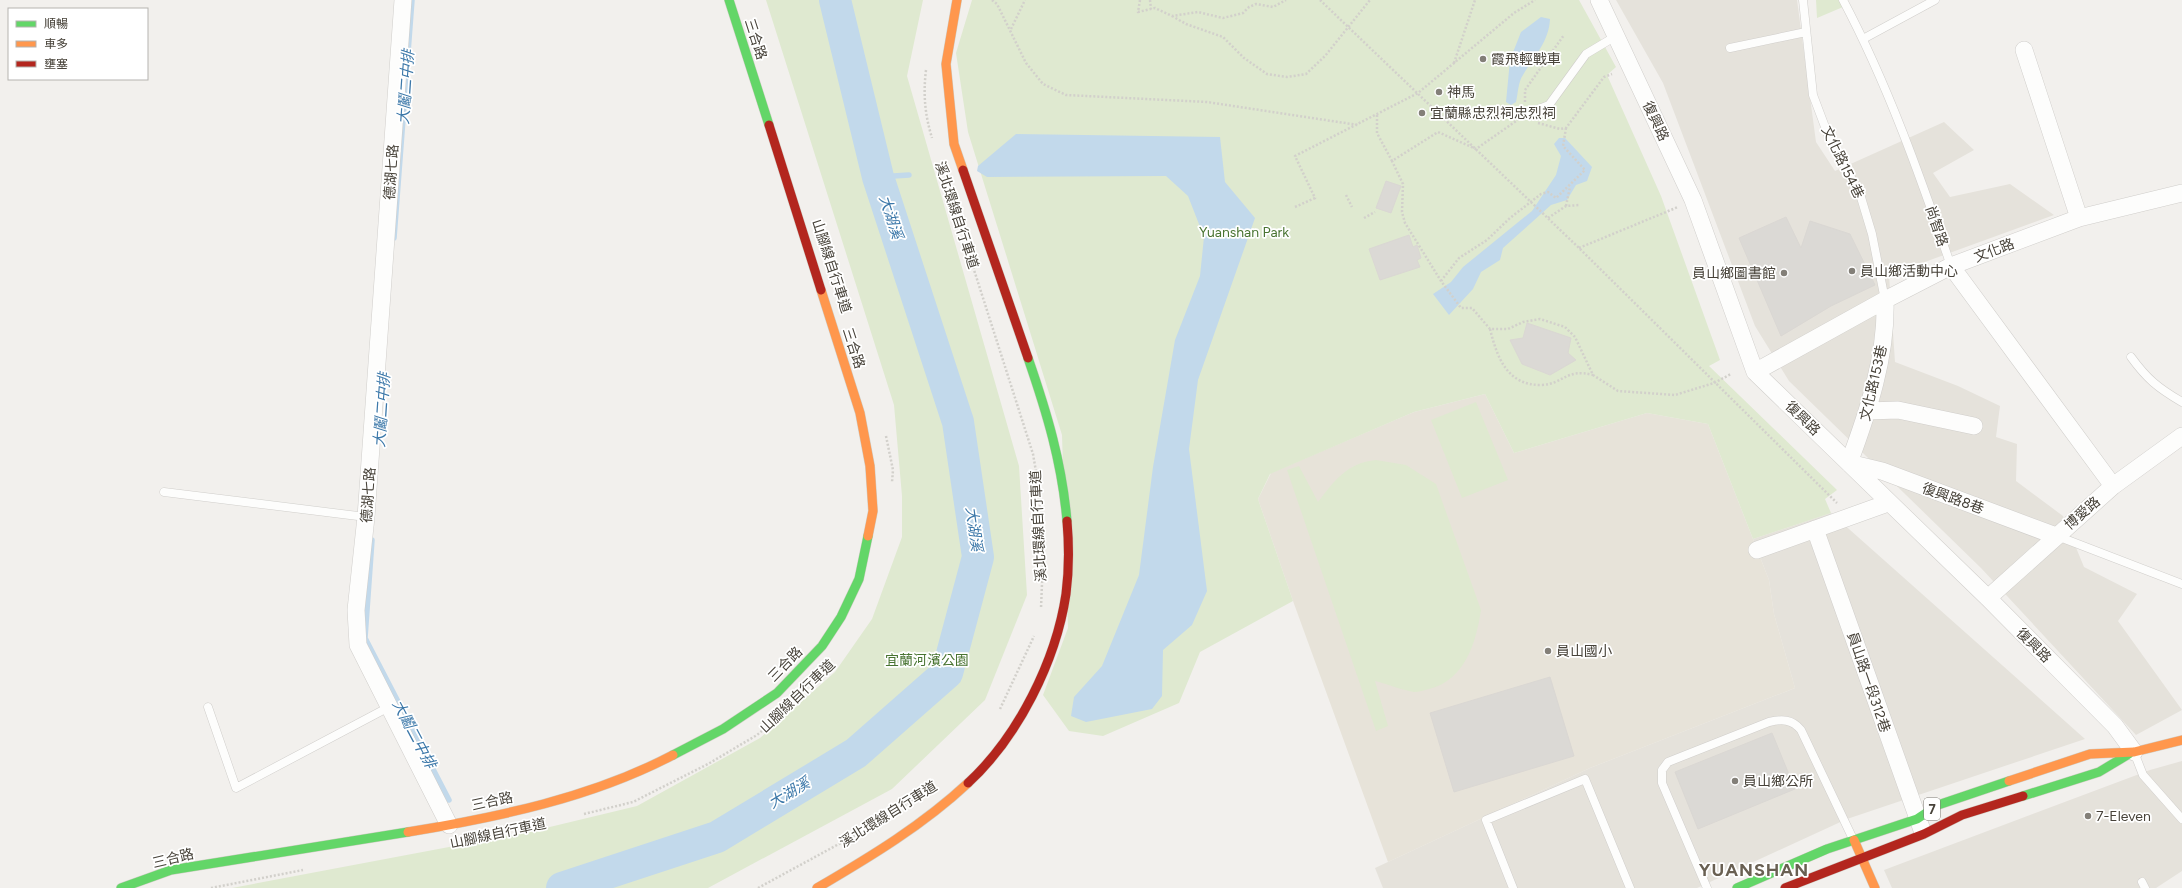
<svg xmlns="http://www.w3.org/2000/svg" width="2182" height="888" font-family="Figtree,'Noto Sans TC',sans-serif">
<rect width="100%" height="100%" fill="#f2f0ed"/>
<path fill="#e5e2db" d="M1616 0H1797L1816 142 1835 171 1944 122 1974 150 1933 173 1950 197 2010 184 2054 215 1889 275 1895 362 1958 386 2000 406 1996 437 2017 444 2016 481 2063 516 2084 567 2137 594 2118 621 2182 710 2136 735 1981 568 1789 381 1755 326 1663 83Z
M1831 513 2085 739 1847 819 1697 888H1383L1375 868 1590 768 1795 688 1774 614 1769 580 1753 539Z
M2182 761V871L2156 888H1892L1884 870 2150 770Z"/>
<path fill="#e7e3d9" d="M1485 394 1514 453 1647 413 1708 424 1769 580 1774 614 1795 688 1590 768 1388 862 1293 601 1258 499 1271 473 1414 412Z"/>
<path fill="#dfe9d0" d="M766 0H923L907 76 1019 466 1027 595 985 700 892 789 708 888H232L529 832 637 806 760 738 835 672 872 619 902 537V496L894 405Z
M972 0H1579L1616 67 1607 75 1661 196 1720 360 1709 366 1837 490 1825 499 1831 513 1753 539 1708 424 1647 413 1514 453 1485 394 1414 412 1270 474 1258 499 1293 601 1200 652 1179 703 1103 736 1069 731 1043 695 1068 628 1062 435 968 132 956 53Z
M1816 0H1839L1843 7 1817 18Z
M1476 402 1508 480 1462 498 1431 420Z
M1376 460 1406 465 1436 484 1481 610C1476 643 1465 680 1429 689 1424 690 1419 692 1414 692 1401 690 1388 684 1375 681L1388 726 1376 731 1287 470 1299 466 1318 502C1335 480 1347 463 1376 460Z"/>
<path fill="#c2d9eb" d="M1541 17 1550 19C1549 42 1534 56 1523 75 1518 82 1518 94 1516 102L1511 105 1506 102 1510 60 1521 32Z
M1016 134 1220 137 1225 182 1255 218 1198 380 1189 449 1207 591 1192 625 1163 650 1162 696 1152 709 1086 722 1071 716 1074 697 1102 666 1139 575 1153 467 1175 340 1200 276 1204 237 1188 196 1166 176 987 177 977 171 978 166Z
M1559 138H1565L1592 167 1587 181 1576 185 1567 200 1551 205 1503 248 1500 260 1481 272 1473 289 1449 315 1433 294 1451 282 1463 267 1532 211 1556 175 1561 156 1554 144Z"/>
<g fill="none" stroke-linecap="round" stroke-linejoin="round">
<path stroke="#c2d9eb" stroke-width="5.5" d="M878 177 909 175
M394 238 412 0
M372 540 365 638 449 800"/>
<path stroke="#c2d9eb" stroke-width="32" d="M562 888 717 837 856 753 947 673 978 557 958 422 878 177 835 0"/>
</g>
<path fill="#dbd9d5" stroke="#dad7d3" d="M1386 181 1401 186 1391 213 1376 208Z
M1786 217 1801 248 1810 221 1850 234 1875 285 1831 306 1781 336 1739 238Z
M1409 235 1413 247 1417 245 1421 258 1417 260 1420 267 1380 280 1369 249Z
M1527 323 1571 338 1568 353 1576 360 1550 375 1522 364 1510 340 1523 338Z
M1550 677 1574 756 1454 792 1430 713Z
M1772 733 1795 789 1698 829 1675 772Z"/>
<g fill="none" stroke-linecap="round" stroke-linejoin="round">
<defs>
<path id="lane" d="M1803 0 1813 95 1830 140 1860 194 1872 234 1885 300
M1843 0C1888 85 1920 176 1951 266
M1863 39 1935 0
M1730 48 1806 32
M1529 113 1549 105 1586 54 1616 36
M2131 357C2147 379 2158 388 2182 402
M164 492 366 517
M2057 536 2182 584
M208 707 236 788 389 707
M2134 752 2143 775 2182 819
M2142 882 2145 888
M1513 888 1486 820 1585 779 1630 888
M1707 888 1662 783V770L1668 762 1769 722C1782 719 1792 719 1801 730L1853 839"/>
<path id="street" d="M403 0 366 517 356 610 358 645 449 825
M1599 0 1693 200 1755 372 1988 598 2115 726 2134 752
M2024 50 2079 218
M1951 266 2113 486
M1885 300C1887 355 1868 412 1849 463L1882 471 2056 536
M1755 372 1885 300 1951 266 2079 218 2182 193
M1868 411 1898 410 1974 426
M1815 529 1922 830
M1757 550 1888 503
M1988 598 2113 486 2182 436"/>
<path id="fast" d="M729 0 769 125
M1028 358C1047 413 1062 463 1067 521
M673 755 723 729 777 693 822 646 841 617 859 579 868 536
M2023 796 2099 772 2129 754
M121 888 171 870 408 832
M1737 888 1827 849 1917 819 1938 805 2009 781"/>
<path id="slow" d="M957 0 946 64 954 144 963 170
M821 290 860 413 870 466 873 511 868 536
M2009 781 2090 754 2134 752 2182 740
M408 832C498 817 591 798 673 755
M1854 840 1875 888
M817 888C870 857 923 825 968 783"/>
<path id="jam" d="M769 125 821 290
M963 170 1028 358
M968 783C1018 737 1056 661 1066 594 1069 571 1069 544 1067 521
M1785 888 1924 834 1962 815 2023 796"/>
</defs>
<use href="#lane" stroke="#d0cecb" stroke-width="9"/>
<use href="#street" stroke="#d0cecb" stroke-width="18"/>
<use href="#fast" stroke="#d0cdc5" stroke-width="10"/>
<use href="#slow" stroke="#d0cdc5" stroke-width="10"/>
<use href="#jam" stroke="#d0cdc5" stroke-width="10"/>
<path stroke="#d2d0cb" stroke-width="2.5" stroke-dasharray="2 2" stroke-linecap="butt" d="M992 0 997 4 1026 63 1043 84 1066 95 1207 102 1358 125
M1140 0 1138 12 1155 8 1172 16 1198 12 1223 18 1243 13 1249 7 1256 4 1273 7 1286 0
M1150 0 1151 9
M1320 0 1579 248 1837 503
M1172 16 1186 24 1223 37 1244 58 1267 74 1287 77 1306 74 1325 56 1370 0
M1011 29 1025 0
M1454 63 1475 0
M926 70C923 95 925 115 932 138
M1525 102V90L1564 35
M1377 115V133L1392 161
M1519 119 1476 149 1438 132 1392 161 1403 184 1402 212 1405 223 1441 281 1461 308H1472L1490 329H1508L1523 322 1540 319 1565 327 1575 337 1593 375 1618 391 1675 395 1714 383 1731 374
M1538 123 1560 129 1566 128 1604 77 1612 74
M1346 195 1352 207
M1566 206 1570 187
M1295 207 1315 198 1295 156 1418 93 1514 13 1535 0
M1364 218 1375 212
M1548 218 1566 206 1580 205
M967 248 1033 454 1039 489 1043 560 1041 608
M1579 248 1678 207
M1441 281 1459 258 1487 240 1510 218 1541 194 1548 192 1556 198 1585 170 1563 146 1566 128
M1490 329C1497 357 1507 386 1542 385 1563 384 1566 368 1593 375
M886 436 893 470 892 482
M1000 709 1034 636
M584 814 633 802 708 764 757 735 775 720
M211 888 303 870
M758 888 883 820 935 785"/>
<use href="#lane" stroke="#fdfdfc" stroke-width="8"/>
<use href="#street" stroke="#fdfdfc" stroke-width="17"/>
<use href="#fast" stroke="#63d668" stroke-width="9"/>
<use href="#slow" stroke="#ff974d" stroke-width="9"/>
<use href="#jam" stroke="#b3261e" stroke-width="9"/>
</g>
<g fill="#837f78" stroke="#fff" stroke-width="1.5">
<circle cx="1483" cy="59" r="4"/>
<circle cx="1439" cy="92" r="4"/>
<circle cx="1422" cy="113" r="4"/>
<circle cx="1852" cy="271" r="4"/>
<circle cx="1784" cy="273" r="4"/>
<circle cx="1548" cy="651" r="4"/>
<circle cx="1735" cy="781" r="4"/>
<circle cx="2088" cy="816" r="4"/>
</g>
<g text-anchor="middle" stroke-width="3.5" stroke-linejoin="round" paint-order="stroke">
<rect fill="#fff" stroke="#7e7b74" stroke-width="1" x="1924" y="798" width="16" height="22" rx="3"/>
<g font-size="13" font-weight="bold" fill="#474239">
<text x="1932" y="814">7</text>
</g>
<g font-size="14" fill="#474239" stroke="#fff">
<text transform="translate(756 39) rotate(72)" y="5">三合路</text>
<text transform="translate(1656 121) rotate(65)" y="5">復興路</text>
<text transform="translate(1843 162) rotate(64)" y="5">文化路154巷</text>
<text transform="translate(391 172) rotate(-86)" y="5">德湖七路</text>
<text transform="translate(957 215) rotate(72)" y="5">溪北環線自行車道</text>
<text transform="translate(1937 226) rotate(71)" y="5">尚智路</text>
<text transform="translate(1994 250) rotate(-21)" y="5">文化路</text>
<text transform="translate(832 266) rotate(72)" y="5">山腳線自行車道</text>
<text transform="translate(854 348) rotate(72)" y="5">三合路</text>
<text transform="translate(1873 383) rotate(-77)" y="5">文化路153巷</text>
<text transform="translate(1803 418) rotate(44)" y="5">復興路</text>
<text transform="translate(368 495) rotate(-86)" y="5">德湖七路</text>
<text transform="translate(1953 498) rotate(20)" y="5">復興路8巷</text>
<text transform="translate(2082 513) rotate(-41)" y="5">博愛路</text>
<text transform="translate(1038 526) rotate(-93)" y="5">溪北環線自行車道</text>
<text transform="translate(2034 645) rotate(45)" y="5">復興路</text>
<text transform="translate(785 664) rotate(-46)" y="5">三合路</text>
<text transform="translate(1869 682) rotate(71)" y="5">員山路一段312巷</text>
<text transform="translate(797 696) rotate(-44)" y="5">山腳線自行車道</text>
<text transform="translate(492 801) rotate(-12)" y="5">三合路</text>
<text transform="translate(888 814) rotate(-32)" y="5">溪北環線自行車道</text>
<text transform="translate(498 833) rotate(-12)" y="5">山腳線自行車道</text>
<text transform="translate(173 858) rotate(-14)" y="5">三合路</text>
</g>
<g font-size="14" fill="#474239" stroke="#fff" text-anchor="start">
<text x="1491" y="64">霞飛輕戰車</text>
<text x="1447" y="97">神馬</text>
<text x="1430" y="118">宜蘭縣忠烈祠忠烈祠</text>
<text x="1860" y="276">員山鄉活動中心</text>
<text x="1776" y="278" text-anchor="end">員山鄉圖書館</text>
<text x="1556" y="656">員山國小</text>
<text x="1743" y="786">員山鄉公所</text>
<text x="2096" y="821">7-Eleven</text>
</g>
<g font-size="14" fill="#497432" stroke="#fff">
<text x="1244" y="237">Yuanshan Park</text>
<text x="927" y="665">宜蘭河濱公園</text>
</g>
<g font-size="15" font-style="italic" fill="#3c78a9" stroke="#fff">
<text transform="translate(406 87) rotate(-86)" y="5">大鬮二中排</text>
<text transform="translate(891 217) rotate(72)" y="5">大湖溪</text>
<text transform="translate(382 410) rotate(-86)" y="5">大鬮二中排</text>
<text transform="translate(974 529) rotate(82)" y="5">大湖溪</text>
<text transform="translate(414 734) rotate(62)" y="5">大鬮二中排</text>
<text transform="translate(789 793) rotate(-31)" y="5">大湖溪</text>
</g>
<g font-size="18" font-weight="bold" letter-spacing="1" fill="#696052" stroke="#fff">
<text x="1754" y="876">YUANSHAN</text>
</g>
</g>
<rect x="8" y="8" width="140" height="72" fill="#ffffff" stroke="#b5b3b0"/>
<rect x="16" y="21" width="20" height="6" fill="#63d668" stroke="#b5b3b0"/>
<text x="44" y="28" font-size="12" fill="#474239">順暢</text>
<rect x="16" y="41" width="20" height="6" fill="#ff974d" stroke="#b5b3b0"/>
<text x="44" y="48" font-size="12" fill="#474239">車多</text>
<rect x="16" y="61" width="20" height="6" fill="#b3261e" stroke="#b5b3b0"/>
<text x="44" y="68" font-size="12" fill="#474239">壅塞</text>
</svg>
